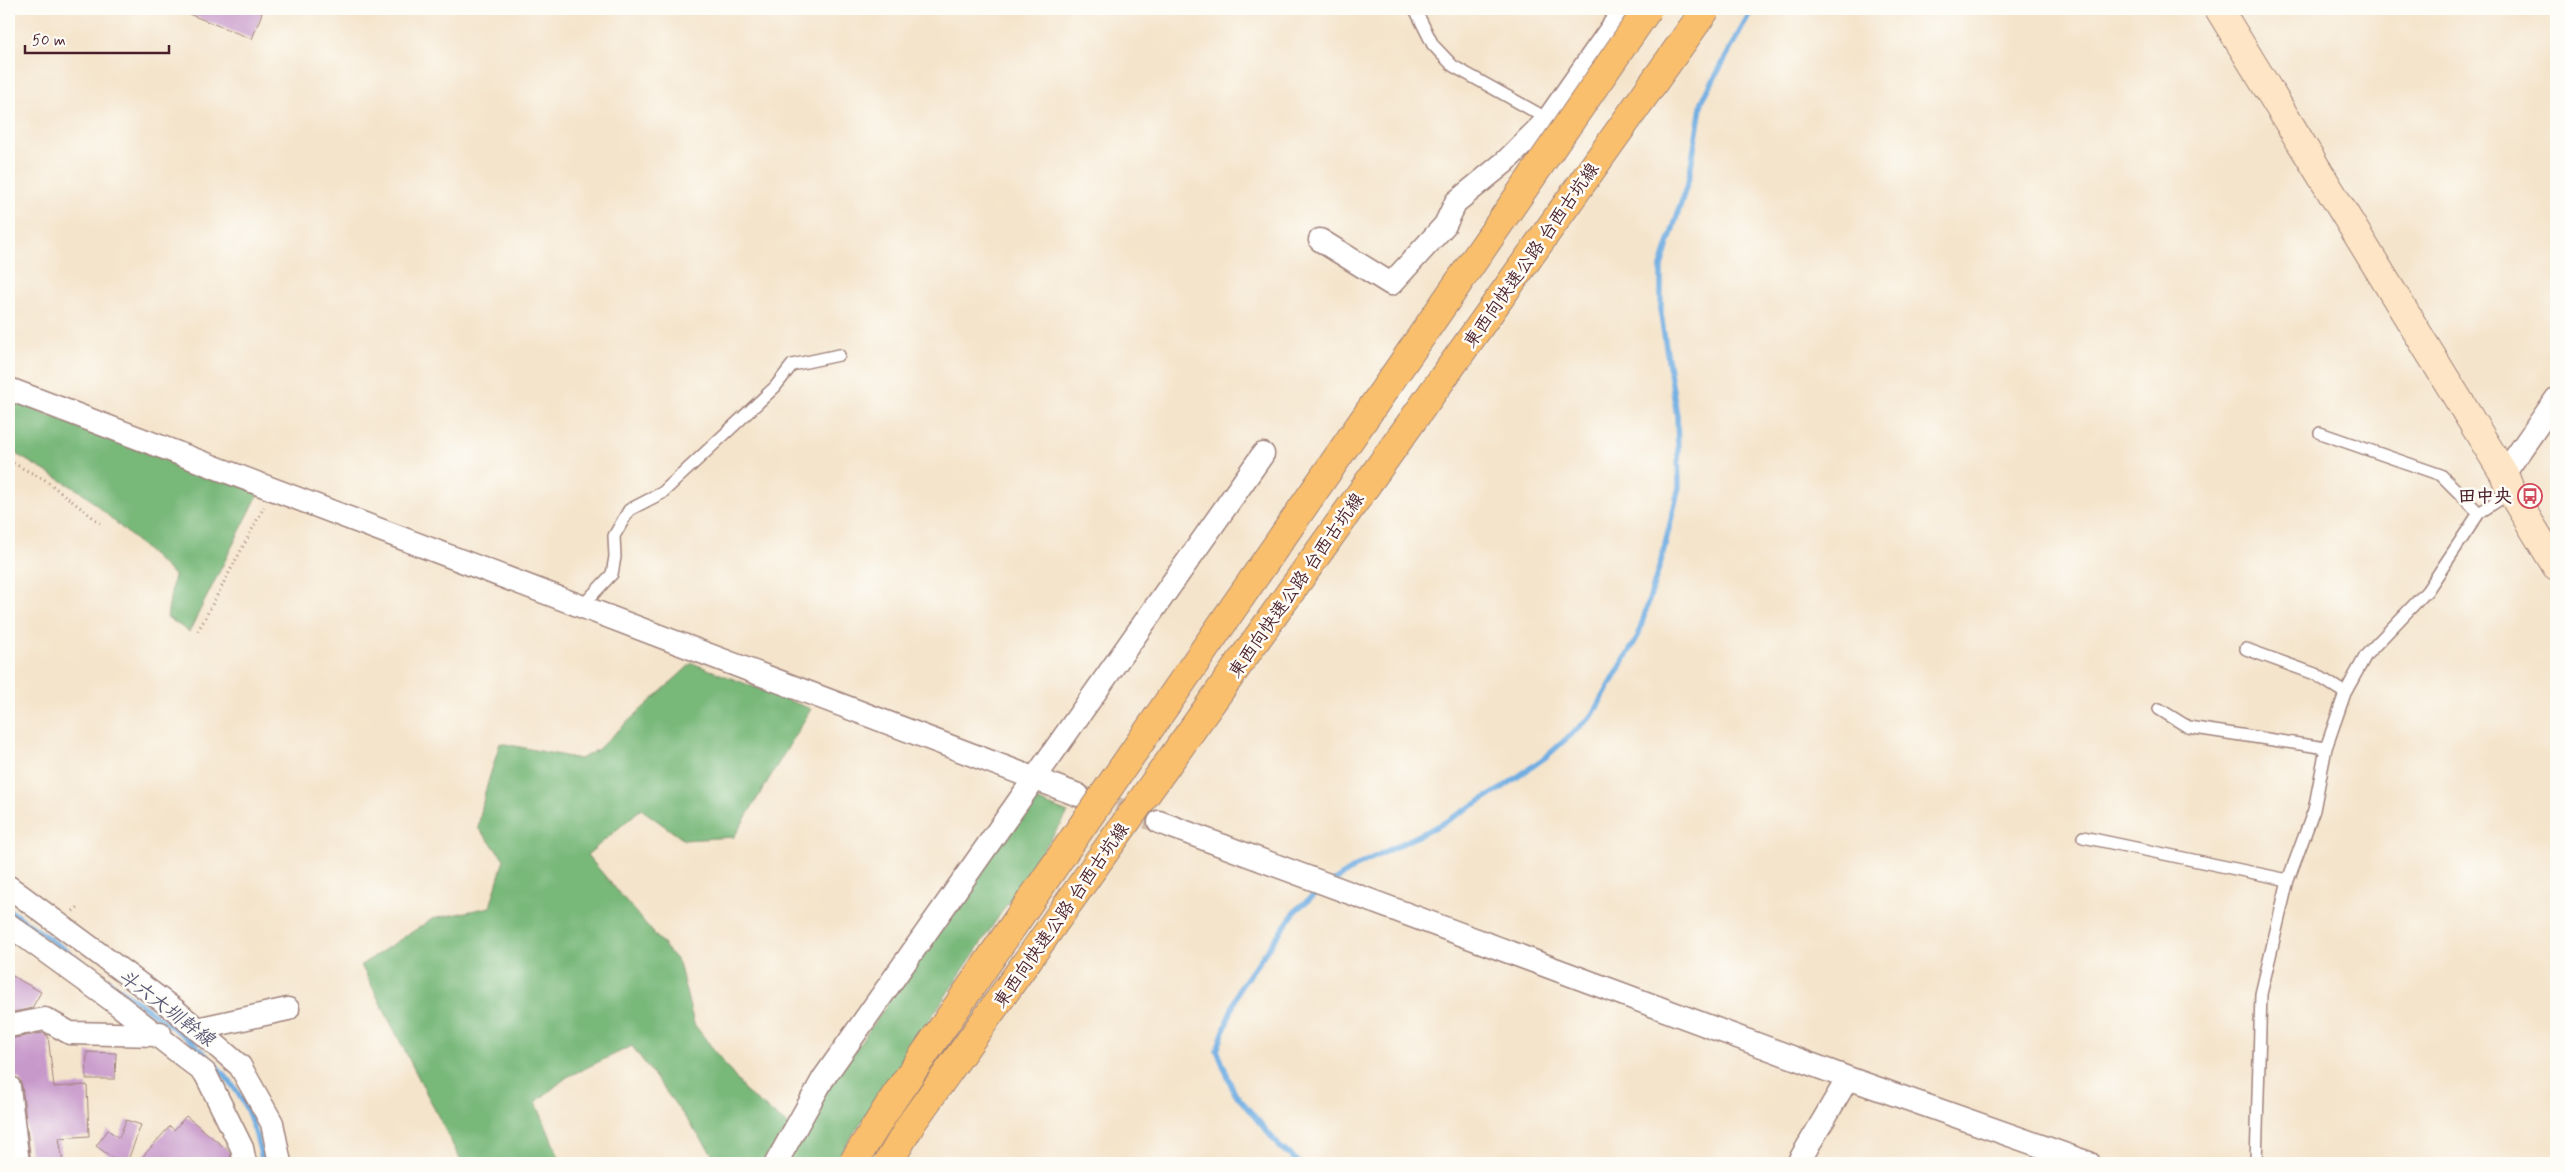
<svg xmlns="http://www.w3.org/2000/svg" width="2565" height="1172" font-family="Mynerve,'LXGW WenKai TC',sans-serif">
<rect width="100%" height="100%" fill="#fdfcf7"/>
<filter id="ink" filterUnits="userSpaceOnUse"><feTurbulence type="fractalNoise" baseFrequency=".02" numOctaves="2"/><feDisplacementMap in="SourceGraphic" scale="10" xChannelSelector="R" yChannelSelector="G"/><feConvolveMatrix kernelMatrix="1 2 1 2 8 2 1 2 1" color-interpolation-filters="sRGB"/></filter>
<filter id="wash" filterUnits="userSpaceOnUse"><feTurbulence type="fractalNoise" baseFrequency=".0096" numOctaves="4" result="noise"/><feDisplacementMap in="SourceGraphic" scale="20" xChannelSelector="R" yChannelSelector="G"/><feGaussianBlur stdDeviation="1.12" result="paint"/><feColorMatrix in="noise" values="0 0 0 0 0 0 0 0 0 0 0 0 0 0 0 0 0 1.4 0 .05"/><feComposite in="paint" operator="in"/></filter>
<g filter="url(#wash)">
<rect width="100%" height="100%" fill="#f4e4cb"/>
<path fill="#78b879" stroke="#616c52" d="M9 400 259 493 189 632 167 617 174 575 83 493 9 450Z
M692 663 811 709 734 837 684 840 641 809 587 855 679 963 694 1024 747 1093 789 1126 766 1163H719L632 1046 567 1077 536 1102 561 1163H462L361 965 432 919 490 907 504 859 478 828 485 792 500 743 580 759 597 750Z
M1031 798 1068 813 834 1163H786L826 1092Z"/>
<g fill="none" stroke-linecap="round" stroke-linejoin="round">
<path stroke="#70ade2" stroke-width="5.5" d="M1334 881 1362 863 1440 825 1502 788 1547 756 1592 716 1638 636 1661 561 1679 487 1677 416 1661 315V266L1689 178 1702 101 1752 9
M9 910 189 1039C235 1083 250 1100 263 1163
M1300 1163 1280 1147 1234 1092 1217 1050 1239 989 1297 909 1322 889"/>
</g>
<g id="blocks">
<path fill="#c799ca" d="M176 9H250L262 13 252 39Z
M9 974 41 992 32 1008 9 1013Z
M43 1033 48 1036 54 1087 87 1085 89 1136 59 1138 63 1163H31L22 1085 19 1079 9 1074V1063H12L9 1039Z
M87 1052 116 1053 115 1079H86Z
M186 1116 230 1152 232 1163H137L170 1126 174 1130Z
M126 1120 141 1125 127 1163H120L96 1146 108 1130 119 1138Z"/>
</g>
</g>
<g filter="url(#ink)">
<use href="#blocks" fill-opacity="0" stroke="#9f827b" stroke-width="1"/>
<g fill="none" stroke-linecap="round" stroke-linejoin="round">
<path stroke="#d2bdab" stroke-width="22" stroke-dasharray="22 11" stroke-linecap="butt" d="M1084 797 1159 822"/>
<defs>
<path id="lane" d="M1415 9 1433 45 1453 66 1548 119
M2320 433 2441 475 2479 513
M582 606 612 574 615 557 614 536 629 510 662 493 775 387 792 365 839 355
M2246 649 2315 674 2345 693
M2159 709 2188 727 2326 748
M2083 837 2288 880
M2256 1163 2261 994 2288 880 2314 810 2326 748 2345 693 2366 655 2427 591 2479 513 2511 492"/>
<path id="street" d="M1320 240 1391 284 1445 225 1456 202 1505 162 1548 119 1625 9
M9 389 1078 795
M2504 474 2556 399
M1159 822 1848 1078 2089 1163
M9 887 175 1010 240 1066 272 1123 280 1163
M9 925 112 1000 205 1073 242 1148 245 1163
M9 1026 45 1019 70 1033 158 1035 160 1033
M197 1029 288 1009
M9 1087 18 1163
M776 1163 823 1079 1263 454
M1798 1163 1848 1078"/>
<path id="secondary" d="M2219 9 2504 474 2511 492 2556 566"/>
</defs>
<use href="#lane" stroke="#9f827b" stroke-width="14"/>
<use href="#street" stroke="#9f827b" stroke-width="25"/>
<use href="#secondary" stroke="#9f827b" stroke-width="30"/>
<path stroke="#9f827b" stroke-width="3" stroke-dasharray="1 4" stroke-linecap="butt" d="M9 461 45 480 100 523
M198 631 264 507
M73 911 81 905"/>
<use href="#lane" stroke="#fff" stroke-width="11"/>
<use href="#street" stroke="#fff" stroke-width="22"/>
<use href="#secondary" stroke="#fde5c5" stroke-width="28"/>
<defs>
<path id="highway-bridge" d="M853 1163 891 1102 1648 9
M888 1163 913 1121 1706 9"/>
</defs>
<use href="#highway-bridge" stroke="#9f827b" stroke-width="30" stroke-linecap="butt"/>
<use href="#highway-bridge" stroke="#f9bf6d" stroke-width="28"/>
</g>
</g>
<defs>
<symbol id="bus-ring" viewBox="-11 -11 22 22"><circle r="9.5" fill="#fdfcf7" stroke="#d1495b" stroke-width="1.5"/><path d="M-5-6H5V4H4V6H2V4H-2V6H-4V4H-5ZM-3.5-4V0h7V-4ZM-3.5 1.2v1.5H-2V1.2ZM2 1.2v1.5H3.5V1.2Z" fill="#d1495b"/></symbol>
</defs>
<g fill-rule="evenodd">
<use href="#bus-ring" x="2516" y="482" width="28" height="28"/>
</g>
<g text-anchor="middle" stroke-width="5" stroke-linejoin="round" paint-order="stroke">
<g font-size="18" fill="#4a1f2b" stroke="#fdfcf7">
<text transform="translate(1531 255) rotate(-55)" y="6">東西向快速公路 台西古坑線</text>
<text transform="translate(1296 585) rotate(-55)" y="6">東西向快速公路 台西古坑線</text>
<text transform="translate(1061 915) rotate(-55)" y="6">東西向快速公路 台西古坑線</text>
</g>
<g font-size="18" font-weight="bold" fill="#4a1f2b" stroke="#fdfcf7" text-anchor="end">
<text x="2512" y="502">田中央</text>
</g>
<g font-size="19" font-style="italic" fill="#595874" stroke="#fdfcf7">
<text transform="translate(167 1007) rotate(37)" y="7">斗六大圳幹線</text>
</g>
</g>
<rect width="2565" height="1172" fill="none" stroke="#fdfcf7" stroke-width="30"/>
<path d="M25 45v8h144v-8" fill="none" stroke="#4a1f2b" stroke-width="2.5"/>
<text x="32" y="45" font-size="15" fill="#4a1f2b" stroke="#fdfcf7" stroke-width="4" paint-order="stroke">50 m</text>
</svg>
